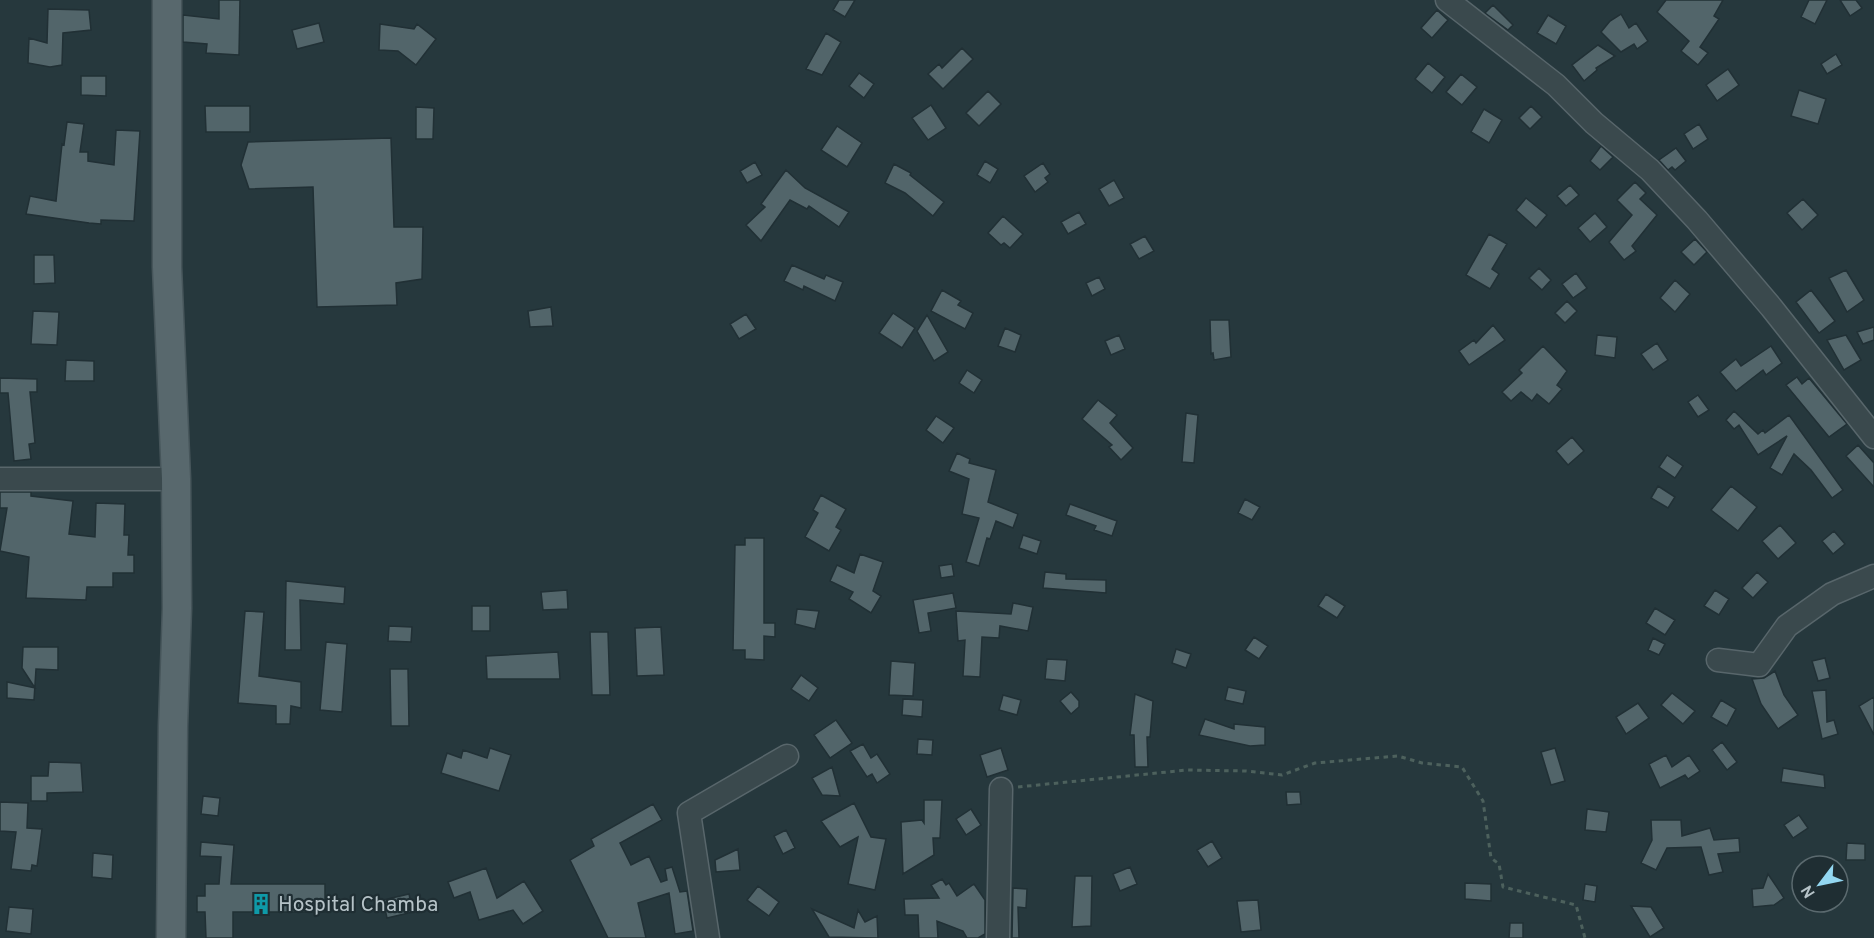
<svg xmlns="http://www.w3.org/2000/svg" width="1874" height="938" font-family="Overpass,sans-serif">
<rect width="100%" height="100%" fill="#26383d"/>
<path fill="#52656a" stroke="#213035" stroke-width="1.5" d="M219 0H240L239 55 206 53 207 44 183 42V15L219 19Z
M839 0H855L845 17 833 10Z
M1666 0H1723L1714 16 1719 19 1700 47 1708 53 1698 65 1681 51 1689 41 1657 12Z
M1809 0H1827L1815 24 1801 17Z
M1840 0H1856L1862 8 1850 16Z
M1493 5 1513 25 1508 30 1485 13Z
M48 9 89 10 91 30 63 33 62 65 50 67 28 63 29 38 47 43Z
M1437 10 1448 20 1432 38 1421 28Z
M1621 14 1629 28 1636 23 1648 41 1637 49 1634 44 1621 52 1601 32 1610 21Z
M1548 15 1566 26 1556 44 1537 33Z
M319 23 324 42 297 49 292 30Z
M380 24 414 29 417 24 436 39 416 65 398 51 379 50Z
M826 33 841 42 822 75 806 69Z
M1598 45 1615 56 1596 68 1597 70 1584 81 1572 65Z
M962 48 973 59 943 89 928 74 939 64 942 68Z
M1836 54 1842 65 1827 74 1821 64Z
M1428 63 1445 77 1432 93 1415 79Z
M1728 69 1739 85 1717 101 1706 85Z
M859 73 874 84 864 98 849 86Z
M1461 74 1477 87 1462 105 1446 92Z
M81 76H106V96L81 95Z
M1799 90 1826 99 1818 124 1791 116Z
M988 91 1001 104 979 126 966 113Z
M931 105 946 128 928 140 912 118Z
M205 106H250V132H206Z
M1531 106 1542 117 1530 129 1519 118Z
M416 107 434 108 433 139H416Z
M1484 109 1502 120 1489 143 1471 132Z
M67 122 84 124 80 152H88V161L114 165 116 130 140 131 134 221 101 220V224L89 223 26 214 30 196 56 201 62 144 64 145Z
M1699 124 1708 139 1693 149 1684 134Z
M837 126 862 143 847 167 821 150Z
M391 138 394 227H423L422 279 396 283 397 305 317 307 313 187 249 189 241 165 248 142Z
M1601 146 1613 157 1600 170 1590 161Z
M1676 148 1686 161 1675 170 1672 167 1668 170 1659 160Z
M985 161 998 169 990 183 977 175Z
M755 162 762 175 747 183 740 171Z
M1043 163 1050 174 1045 178 1048 182 1035 192 1024 176Z
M894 164 911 173 910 175 944 202 933 216 905 193 885 183Z
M786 170 805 188 849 212 839 227 809 206 807 209 790 200 761 241 746 225 765 207 761 204Z
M1114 180 1124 198 1109 206 1099 189Z
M1635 182 1646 193 1640 199 1657 215 1632 246 1636 251 1624 260 1609 242 1632 215 1617 200Z
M1570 185 1579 195 1566 206 1557 196Z
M1526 198 1547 215 1536 228 1516 210Z
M1803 199 1818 215 1802 230 1787 213Z
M1079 212 1086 224 1068 234 1061 222Z
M1595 213 1607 227 1590 242 1578 228Z
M1003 216 1023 234 1010 248 1004 243 1001 245 988 233Z
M1489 234 1507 244 1492 269 1499 274 1490 289 1466 275Z
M1145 236 1154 251 1139 259 1130 244Z
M1695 239 1707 252 1694 265 1681 252Z
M34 255H54L55 283 34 284Z
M792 265 824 279 826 275 843 282 835 301 804 286 803 290 784 281Z
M1539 268 1551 280 1542 290 1529 278Z
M1846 270 1864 300 1847 312 1829 278Z
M1576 273 1587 288 1573 298 1562 284Z
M1099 277 1105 289 1092 296 1086 283Z
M1675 280 1690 294 1675 312 1660 298Z
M942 290 961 301 958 305 973 313 965 329 931 311Z
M1811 290 1835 321 1819 333 1796 302Z
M1567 301 1577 311 1565 323 1555 313Z
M551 307 553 326 530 327 528 311Z
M33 311 59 312 57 345 31 344Z
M893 313 915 328 902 348 879 333Z
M746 314 756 329 739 339 730 324Z
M927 315 948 352 934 361 917 331Z
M1210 320H1229L1231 357 1214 360 1213 353 1211 354Z
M1493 325 1505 340 1469 365 1459 351 1474 340 1476 343Z
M1874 327V340L1863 344 1857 332Z
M1005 328 1021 335 1015 352 998 346Z
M1119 335 1125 349 1111 355 1105 341Z
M1597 335 1617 337 1615 358 1595 355Z
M1846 335 1861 360 1844 370 1827 340Z
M1657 343 1668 360 1653 370 1641 354Z
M1543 346 1567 371 1557 385 1562 389 1549 404 1537 394 1532 401 1521 392 1511 401 1502 392 1522 373 1519 370Z
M1771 346 1782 363 1766 375 1763 370 1736 391 1720 372 1736 359 1741 366Z
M66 360 94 361V381H65Z
M967 370 982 380 974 393 959 383Z
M1797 377 1802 384 1809 378 1847 424 1829 437 1786 385Z
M0 378 37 379V392H30L35 443 29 444 31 459 14 461 8 393H0Z
M1698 395 1709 410 1698 417 1688 402Z
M1098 400 1117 415 1110 423 1133 448 1121 460 1109 447 1112 445 1082 419Z
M1734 411 1758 434 1763 430 1765 433 1789 415 1843 490 1832 498 1811 470 1794 454 1782 475 1770 468 1787 436 1758 455 1739 425 1734 429 1726 420Z
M1186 413 1198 415 1194 463 1182 462Z
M936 416 954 428 943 443 926 430Z
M1572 437 1584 451 1568 465 1556 451Z
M1858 445 1874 463V487L1846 456Z
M957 453 970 459 969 463 996 470 988 502 1018 514 1013 528 996 521 990 539 987 538 979 566 966 562 979 518 962 514 969 479 949 471Z
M1667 455 1683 466 1675 478 1659 467Z
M1658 486 1675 497 1668 508 1651 498Z
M1731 486 1757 507 1738 531 1711 510Z
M0 492H31V496L73 501 69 534 95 537 96 503 125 504 124 535H129L128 555H134V573H113V587H87L86 600 26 598 29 557 0 551 7 508H0Z
M821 495 846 509 836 527 841 530 829 551 805 537 818 513 813 510Z
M1245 499 1260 507 1252 520 1238 513Z
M1070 504 1117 521 1112 536 1094 530 1096 526 1066 515Z
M1780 525 1796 543 1778 559 1762 541Z
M1834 531 1845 544 1833 554 1822 541Z
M1023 535 1041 541 1037 554 1019 548Z
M745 538H764V623H775V637L764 636V660L745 659V650H733L735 545H745Z
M860 554 883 562 873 591 881 596 871 613 849 599 853 592 830 581 837 565 854 573Z
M952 564 954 576 941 578 939 566Z
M1045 572 1066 574V579L1106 580V593L1043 588Z
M1757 572 1768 582 1753 598 1742 588Z
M286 581 345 587 344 604 300 600 301 650H285Z
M567 590 568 609 543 610 541 592Z
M1715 590 1729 599 1719 615 1704 606Z
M953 593 956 608 928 613 931 631 919 633 913 600Z
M1326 594 1345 606 1337 618 1318 606Z
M1013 603 1033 607 1028 631 1000 626 999 638 982 637 980 677 963 676 965 640 958 641 956 611 1011 614Z
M472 606H490V631H472Z
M1655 608 1675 620 1665 635 1646 623Z
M797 609 819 611 815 629 795 624Z
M245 611 264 612 259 676 301 682V708L291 706 290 724H276V706L238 703Z
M389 626 412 627 411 642 388 641Z
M661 627 664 675 637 676 635 628Z
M590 632H608L610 695H592Z
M1254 637 1268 646 1259 659 1245 650Z
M1653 638 1665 644 1659 655 1648 650Z
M326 642 347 644 342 712 320 710Z
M23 647H58V670L36 669 34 700 7 698V682L35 688 22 668Z
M1176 649 1191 654 1186 668 1172 663Z
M558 652 560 679H487L486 656Z
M1825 658 1830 678 1818 681 1812 661Z
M1047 659 1067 660 1065 681 1045 679Z
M891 661 915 663 913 696 889 695Z
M390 669H408L409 726H391Z
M1775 671 1784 695 1798 715 1778 729 1761 704 1752 679 1764 678Z
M801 675 818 688 809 701 791 689Z
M1228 687 1246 691 1243 704 1225 700Z
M1826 690 1827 722 1834 720 1838 734 1822 739 1812 691Z
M1071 692 1079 701V707L1071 714 1060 701Z
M1672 693 1695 711 1683 724 1661 705Z
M1135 694 1153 701 1150 737H1147L1148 767H1135L1134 735H1130Z
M1003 695 1021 700 1017 715 999 710Z
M1874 697V735L1859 706Z
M903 699 923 700 922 717 902 715Z
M1721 700 1736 709 1727 726 1711 717Z
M1638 703 1649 718 1626 734 1616 717Z
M1205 719 1234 729V724L1265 727V745L1250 746 1199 735Z
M836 720 852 743 830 758 814 735Z
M918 739 933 740 932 755 917 754Z
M1722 742 1737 762 1727 770 1712 750Z
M863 744 871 758 877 754 890 774 877 783 872 774 867 777 850 751Z
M490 748 511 755 499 791 441 773 447 753 461 758 463 750 487 758Z
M1001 748 1008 770 987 777 980 755Z
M1555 748 1565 781 1551 785 1541 752Z
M1666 755 1672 767 1689 755 1700 771 1688 779 1685 775 1660 788 1649 764Z
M49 762 81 763 83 792 47 793V801H31V776H48Z
M832 767 840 796 822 795 812 778Z
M1783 768 1824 775 1825 788 1781 782Z
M1286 792H1300L1301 804 1287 805Z
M203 796 220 798 218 816 201 814Z
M924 800H942L940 838H933L934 855 903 874 901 822 922 820 924 823Z
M0 802 28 803 27 828 42 829 37 866 32 865 31 871 11 869 16 832 0 831Z
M854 803 871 837 886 839 875 890 848 884 858 837 840 847 821 821Z
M653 804 662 820 620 843 631 865 649 856 661 882 667 880 665 869 672 867 680 892 687 891 693 931 675 934 669 893 638 903 646 938H608L570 860 594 846 591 839Z
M971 809 981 825 966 835 956 819Z
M1587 809 1609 812 1606 832 1585 830Z
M1799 815 1808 828 1793 838 1784 825Z
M1651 820H1681L1682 836 1710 828 1714 840 1739 838 1740 852 1718 854 1723 872 1709 875 1701 847 1667 848 1656 870 1641 863 1652 840Z
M786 830 795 848 783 854 774 836Z
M1212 841 1222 858 1208 867 1197 850Z
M201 842 234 845 231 884H325V912H233V938H206L205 912H197V896H205V884H219L221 857 200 856Z
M1847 843 1865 844V860H1846Z
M738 849 740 870 716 872 715 860Z
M93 853 113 855 112 879 92 877Z
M1130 867 1137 884 1120 891 1113 874Z
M486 868 497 898 524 881 543 911 523 924 513 910 479 920 470 892 454 898 448 882Z
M1768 874 1784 898 1774 905 1753 907 1752 889 1763 888Z
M1075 876H1092L1091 926 1072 927Z
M942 879 946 885 949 883 957 896 974 884 985 900V934L978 938H967L963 931 937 921 938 938H919L918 915H905L904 899 939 898 931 885Z
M1465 883 1491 884V901L1465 899Z
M1585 884 1597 886 1595 902 1583 900Z
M758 886 779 902 769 916 747 900Z
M1013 888 1027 889 1026 908 1018 907 1019 938H1012Z
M409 894 413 912 387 918 383 900Z
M1258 900 1261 930 1241 932 1237 901Z
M1631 906 1651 907 1664 928 1650 937Z
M9 907 33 909 31 934 6 931Z
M812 909 854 928 858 910 865 922 877 916 878 938 829 937Z
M1510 923H1523V938H1509Z"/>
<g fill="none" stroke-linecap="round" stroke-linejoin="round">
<defs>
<path id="minor" d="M1447 0 1556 85 1594 123 1650 170 1697 220 1771 307 1874 437
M0 479H176
M1718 660 1759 665 1787 626 1832 594 1874 576
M708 938 689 813 787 756
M998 938 1001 789"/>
<path id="major" d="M167 0V267L176 479 177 608 173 726 171 938"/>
</defs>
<use href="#minor" stroke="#58666b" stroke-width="25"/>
<use href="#major" stroke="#46555a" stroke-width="31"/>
<path stroke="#4d615d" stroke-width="3" stroke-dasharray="4.5 4.5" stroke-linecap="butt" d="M1018 787 1187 770 1246 771 1282 775 1315 763 1398 756 1422 763 1462 767 1483 801 1491 858 1499 864 1503 887 1576 905 1585 938"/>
<use href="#minor" stroke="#3a494d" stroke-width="22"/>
<use href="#major" stroke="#58686d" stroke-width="28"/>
</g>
<defs>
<symbol id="building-bare" viewBox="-9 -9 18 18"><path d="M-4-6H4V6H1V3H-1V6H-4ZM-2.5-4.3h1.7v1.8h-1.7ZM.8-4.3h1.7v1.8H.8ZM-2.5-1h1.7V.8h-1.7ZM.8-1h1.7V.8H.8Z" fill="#0f9aa8" stroke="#1f2e33" stroke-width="2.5" paint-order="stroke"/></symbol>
</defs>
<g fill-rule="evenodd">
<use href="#building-bare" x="246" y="889" width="30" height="30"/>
</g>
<g text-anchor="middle" stroke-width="4.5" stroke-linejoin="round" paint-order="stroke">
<g font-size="21" fill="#b6c3c8" stroke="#1f2e33" text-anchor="start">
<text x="278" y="911">Hospital Chamba</text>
</g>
</g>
<g transform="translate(1820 884) rotate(238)"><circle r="28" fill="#1f2e33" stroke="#5b6a6f" stroke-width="1.5"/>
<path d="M0-4.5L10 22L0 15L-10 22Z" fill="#93d7f1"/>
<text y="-9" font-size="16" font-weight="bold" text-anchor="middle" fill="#b6c3c8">N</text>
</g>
</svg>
